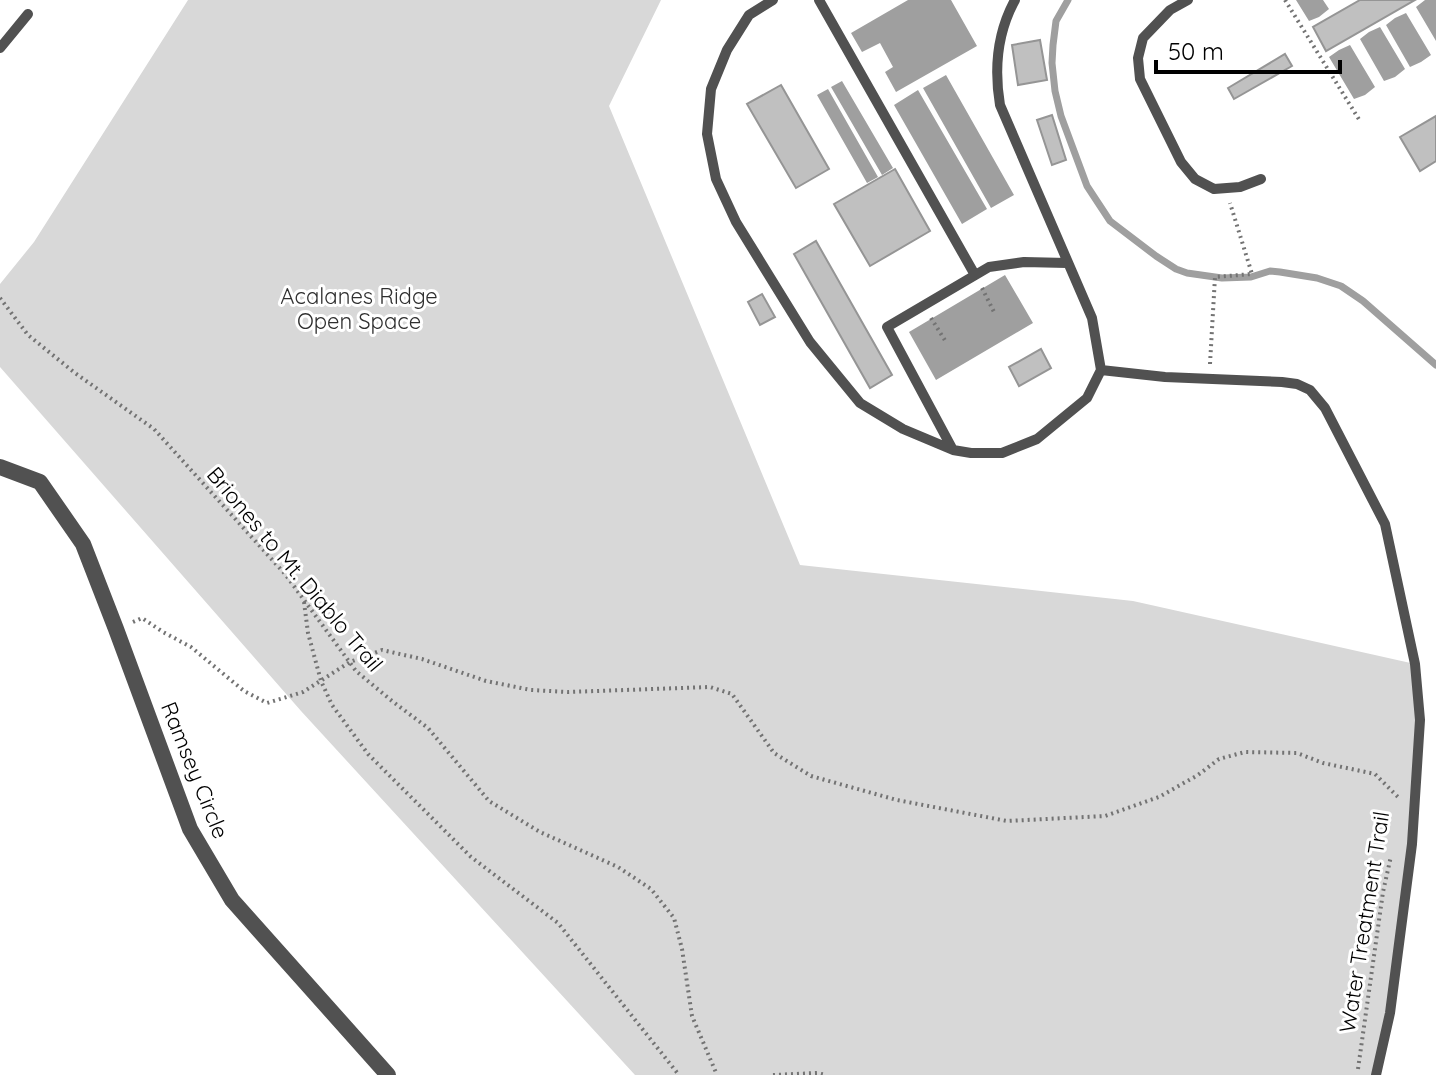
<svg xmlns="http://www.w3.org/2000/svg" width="1436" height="1075" font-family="Quicksand,sans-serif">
<rect width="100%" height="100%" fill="#fff"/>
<path fill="#d8d8d8" d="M188 0H661L609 106 800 565 1133 601 1415 664 1420 720 1412 844 1376 1075H635L301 711 0 367V284L34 242Z"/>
<path fill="#9f9f9f" d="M908 0H951L977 46 896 92 885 72 893 67 880 43 862 52 851 33Z
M1296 0H1323L1329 9 1319 17 1309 21Z
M1425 0H1436V41L1416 7Z
M1406 13 1431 55 1421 62 1410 67 1386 25 1395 18Z
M1380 27 1405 69 1395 77 1384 81 1360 39 1369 32Z
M1350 45 1375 87 1365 95 1354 99 1329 57 1339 50Z
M946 75 1014 195 991 208 923 88Z
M842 81 893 168 882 175 831 87Z
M828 89 878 177 867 183 817 95Z
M918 90 987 209 962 224 894 105Z
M1005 275 1033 323 936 380 909 332Z"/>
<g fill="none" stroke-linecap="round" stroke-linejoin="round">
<path stroke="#9f9f9f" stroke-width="7" d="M1068 0 1056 21 1053 45 1052 63 1055 91 1061 116 1087 186 1110 221 1156 256 1176 269 1187 273 1222 278 1251 277 1270 271 1280 272 1317 278 1341 286 1363 301 1436 365"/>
</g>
<path fill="#c0c0c0" stroke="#959595" stroke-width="2" d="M1360 0H1415L1326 51 1313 27Z
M1040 40 1047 80 1018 85 1012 45Z
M1285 54 1292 66 1234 99 1228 88Z
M781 85 829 169 796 188 747 104Z
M1052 115 1066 160 1052 165 1037 120Z
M1436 116V161L1420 171 1400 137Z
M895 169 930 231 870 266 834 204Z
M816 241 892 375 870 388 794 254Z
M762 294 775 317 760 325 748 302Z
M1041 349 1051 368 1019 386 1009 367Z"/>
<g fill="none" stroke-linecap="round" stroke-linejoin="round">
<path stroke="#737373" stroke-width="4" stroke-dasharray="2 4" stroke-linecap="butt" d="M1285 0 1360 121
M982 288 995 314
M0 298 28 335 75 373 154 429 285 574 356 671 392 701 428 728 489 801 540 832 618 867 651 889 674 918 682 949 692 1016 717 1075
M931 318 946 342
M1210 364 1215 277 1252 274 1230 203
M304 602 308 633 321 681 332 705 368 754 471 857 558 923 679 1075
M133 622 142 618 163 632 191 647 244 691 267 703 303 692 350 662 382 650 422 659 486 681 531 690 568 692 710 687 732 694 774 753 811 776 897 800 1007 821 1105 816 1159 797 1198 775 1219 759 1245 752 1297 753 1323 763 1375 774 1398 797
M1358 1069 1383 892 1391 856
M773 1075 817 1073 826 1075"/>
<path stroke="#515151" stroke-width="10" d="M773 0 749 15 727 50 711 89 707 134 716 179 736 222 810 342 860 403 903 429 953 450 971 453H1002L1037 439 1087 398 1101 370 1092 318 1000 105C994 69 997 33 1015 0
M819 0 975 275
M1188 0 1170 10 1143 38 1138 58 1140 79 1181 162 1195 179 1214 189 1240 187 1261 179
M0 48 28 14
M1101 370 1165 377 1282 382 1297 384 1310 390 1325 408 1385 524 1415 664 1420 720 1412 844 1390 1013 1376 1075
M953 450 887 327 989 267 1024 262 1067 263"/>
<path stroke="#515151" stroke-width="16" d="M0 467 40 482 83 544 116 629 190 829 232 900 388 1075"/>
</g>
<g text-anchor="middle" stroke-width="6" stroke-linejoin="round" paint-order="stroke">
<g font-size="22" fill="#2f2f2f" stroke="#fff">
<text x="359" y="304">Acalanes Ridge<tspan x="359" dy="25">Open Space</tspan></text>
</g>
<g font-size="22" fill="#000" stroke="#fff">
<text transform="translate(295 569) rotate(50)" y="8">Briones to Mt. Diablo Trail</text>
<text transform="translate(195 770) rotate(68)" y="8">Ramsey Circle</text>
<text transform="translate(1364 922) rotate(-81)" y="8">Water Treatment Trail</text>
</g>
</g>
<path d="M1156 60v12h184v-12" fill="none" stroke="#000000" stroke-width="4"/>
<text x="1168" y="60" font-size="24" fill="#000000" stroke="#ffffff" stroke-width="6" paint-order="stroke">50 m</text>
</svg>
